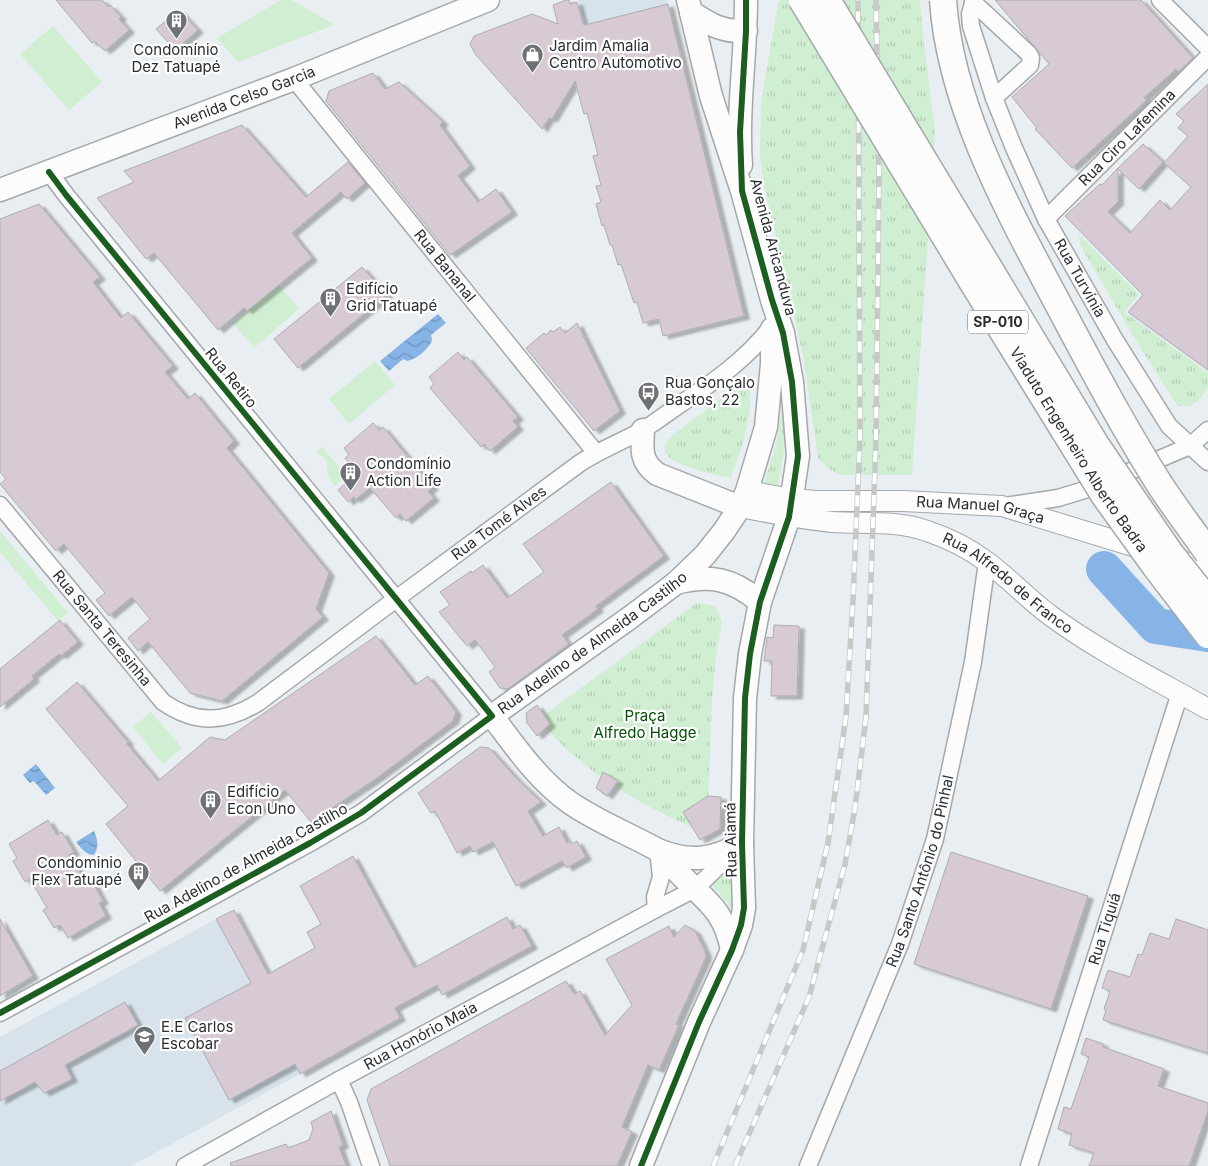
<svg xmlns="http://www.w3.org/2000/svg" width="1208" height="1166" font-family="Inter,sans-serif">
<defs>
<pattern id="grass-tufts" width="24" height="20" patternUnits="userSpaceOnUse" patternTransform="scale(1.25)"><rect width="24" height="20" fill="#d0eed1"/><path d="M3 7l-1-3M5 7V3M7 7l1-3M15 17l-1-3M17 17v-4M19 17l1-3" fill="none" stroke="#b3ccb4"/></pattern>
<pattern id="water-waves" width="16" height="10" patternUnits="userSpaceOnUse" patternTransform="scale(1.25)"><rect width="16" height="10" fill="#86b4e7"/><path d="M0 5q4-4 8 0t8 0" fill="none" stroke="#6e93bc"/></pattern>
<filter id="shadow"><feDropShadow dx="5.5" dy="3" stdDeviation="1" flood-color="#0004"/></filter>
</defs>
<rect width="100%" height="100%" fill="#e9eef2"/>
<path fill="#d7e2ea" d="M578 0H667L679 46 595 67 586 25Z
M216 919 300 1074 131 1166H0V1037Z"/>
<path fill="url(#grass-tufts)" d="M779 0H920L922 26 935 132 912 475H840L828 468 818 458 804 360 763 180 760 152 761 101Z
M1079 234 1139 295 1124 312 1208 373V388C1200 399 1192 411 1177 405L1135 339 1080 245Z
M743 385 747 386C759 399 737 462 731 478 717 476 682 467 671 459 666 455 665 452 664 446L669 438 727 394Z
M782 412 785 414 784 449 778 485 763 486 776 446 780 418Z
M700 603 711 605 716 608 722 621 715 663 712 700 708 803 704 833C659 812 613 791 576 757 562 746 550 732 539 719L695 604Z
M733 868V909L711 884Z"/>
<path fill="#d0eed1" d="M281 0H292L334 25 238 62 217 38Z
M53 26 102 82 69 110 20 54Z
M279 285 299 309 254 348 233 323Z
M375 361 395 385 349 424 329 399Z
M322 447 347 476 335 486 328 477 327 462 323 457 316 452Z
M0 531 68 613 58 621 0 552Z
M151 712 182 748 163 764 133 727Z"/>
<path fill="url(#water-waves)" d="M438 314 446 323 431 335 432 341C427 350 417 359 407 361L403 359 389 371 380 361Z
M36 764 55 788 46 795 34 781 30 783 23 775Z
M94 831C98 841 99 846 94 855 86 855 81 848 76 842Z"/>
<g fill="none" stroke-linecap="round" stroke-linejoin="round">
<path stroke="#86b4e7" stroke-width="36" d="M1104 569 1156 626 1208 634"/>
</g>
<path fill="#d8cad5" stroke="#acadb0" filter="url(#shadow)" d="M56 0H102L108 7 110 5 121 17 119 19 129 30 105 51 94 41 92 43Z
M566 0H569L570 4 577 2 583 24 585 25 668 4 744 316 663 336 659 319 643 323 637 302 634 303 621 264 618 265 612 245H610L604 225 602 226 596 204 601 202 596 186 601 185 593 156 598 155 587 113 584 114 575 81 552 119 549 118 542 129 476 55 470 44 474 36 532 14 558 24 553 5Z
M995 0H1141L1193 58 1178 72 1176 69 1144 98 1147 100 1072 168 1035 129 1037 128 1012 97 1049 64Z
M179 10 198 30 175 50 156 29Z
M373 73 385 89 399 82 443 122 440 125 470 166 458 176 478 202 496 189 512 212 450 255 326 101 329 91Z
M1208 84V370L1128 312 1143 295 1065 216 1100 184 1102 185 1117 169 1143 144 1163 162 1139 189 1118 169V202L1108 212 1130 233 1160 200 1170 210 1191 187 1164 163 1188 136 1178 128 1184 121 1176 114Z
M242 125 306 197 348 162 365 183 347 199 341 192 292 233 312 258 247 311 244 308 218 330 154 253 146 259 97 198 134 182 124 171Z
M39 204 100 277 93 282 121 318 128 312 173 366 165 372 188 399 195 393 234 441 227 448 329 573 316 609 323 617 222 701 190 693 148 642 138 651 128 638 150 619 132 597 109 616 96 600 105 593 64 544 56 551 0 484 6 479 0 472V219Z
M362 267 387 295 298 368 274 339Z
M577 323 620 411 594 431 526 348 544 333 546 335 551 330 553 332 560 327 565 333Z
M458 352 464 360 467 357 518 417 513 421 518 427 490 451 484 444 481 447 430 388 434 384 429 377Z
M373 423 379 430 383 427 433 487 428 491 434 498 406 521 400 514 396 518 370 488 355 500 354 497 348 502 338 490 357 473 345 458 349 455 344 448Z
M611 482 664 556 596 606 598 609 562 635 569 644 508 689 500 688 489 672 495 667 475 640 467 646 439 612 450 605 440 592 471 571 472 573 483 565 507 598 544 572 523 544Z
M60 620 78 642 61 656 59 654 32 676 34 679 0 707V669Z
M774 625 799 626 797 696H771L772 661H764L767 637 773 638Z
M376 636 415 685 428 676 456 712 453 721 377 778 311 822 285 790 160 891 106 824 128 806 46 709 77 682 128 742 127 744 158 781 210 737 225 740Z
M537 705 550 724 537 736 527 723 526 713Z
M480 747 489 748 516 778 541 802 528 811 543 836 559 827 567 843 571 841 572 844 577 841 586 857 567 868 562 861 516 886 493 842 473 852 470 846 457 853 435 811 431 813 418 793Z
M603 772 618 781 607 796 596 788Z
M708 796 721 797 720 829 700 840 683 812Z
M48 820 57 835 62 832 74 852 69 855 87 884 92 881 103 901 99 903 106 916 68 938 60 925 54 928 43 910 47 908 30 879 25 882 13 861 17 858 9 844Z
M951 852 1088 896 1051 1009 914 964Z
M353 856 414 968 507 917 513 929 520 925 532 946 442 995 437 985 395 1008 400 1018 300 1074 295 1064 229 1100 185 1018 251 983 216 919 234 910 268 974 315 948 307 932 321 924 300 886Z
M0 919 33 976 0 996Z
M1176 919 1208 930V1053L1103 1020 1106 1010 1104 1009 1110 991 1102 988 1108 970 1130 977 1138 954 1142 955 1150 933 1169 939Z
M685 925 695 931 705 951 706 957 676 1024 679 1025 659 1070 648 1065 622 1127 632 1132 617 1166H390L367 1100 371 1089 566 981 574 994 580 991 605 1035 632 1005 606 959 669 926 674 937Z
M125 1002 138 1025 65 1065 72 1079 44 1093 35 1082 0 1101V1071Z
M1086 1038 1103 1044V1047L1164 1069 1158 1086 1208 1103V1111L1189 1166H1089L1094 1153 1069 1145 1072 1134 1058 1129 1064 1107 1071 1109 1089 1057 1081 1054Z
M331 1111 343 1145 339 1147 346 1166H231L230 1163 286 1144 288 1148 309 1140 313 1129 311 1122Z"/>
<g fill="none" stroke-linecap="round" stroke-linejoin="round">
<defs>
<g id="minor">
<path id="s1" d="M974 0 970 14 971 26 994 98 1014 148 1046 219 1115 340 1169 426 1208 462"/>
<path d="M1160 0 1208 48"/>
<path d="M973 2 1029 54 1031 58 1030 65 994 98"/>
<path id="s2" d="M294 79 596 453"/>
<path id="s3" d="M1046 219 1208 57"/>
<path id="s4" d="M0 505 163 702C196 725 226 723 259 702L396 599 580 463C600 450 621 442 641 431 653 424 665 415 676 407 712 383 745 361 772 326"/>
<path d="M1005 506 1058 498 1091 488 1190 446 1208 430"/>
<path d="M656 909 655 897 661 877 658 850"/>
<path d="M0 1013 310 843 361 813 492 716 66 195 49 172"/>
<path d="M339 1080 349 1102 371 1166"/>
<path id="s5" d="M185 1166 339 1080 656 909 695 889 735 850"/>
<path id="s6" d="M808 1166 900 944 935 839 973 662 987 562"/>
<path id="s7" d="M1029 1166 1180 693"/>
</g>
<g id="tertiary">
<path id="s8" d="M747 491 792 499 816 501H903L1002 506 1208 569"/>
<path id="s9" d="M740 507C771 513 801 519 833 522 864 524 897 520 927 531 948 538 970 549 987 562 1010 579 1029 600 1051 616 1100 652 1155 679 1208 709"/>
</g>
<g id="secondary">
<path d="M691 12C711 25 722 32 746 31"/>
<path d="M741 165C737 110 746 55 746 0"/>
<path id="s10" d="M0 190 294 79 488 0"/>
<path d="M643 430C642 450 640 461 657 474L740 507"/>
<path d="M676 583C711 574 733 579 760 602"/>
<path d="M658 850C690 863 713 860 742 843"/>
<path id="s11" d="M732 950C724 908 704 900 677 871 670 864 664 854 656 849 627 833 596 821 569 802 537 779 515 746 492 716L628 619 676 583 705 555 724 531 740 507 747 491 766 427 772 364V329"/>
<path d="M641 1166 699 1022 732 950 741 925 744 908 742 843 745 698 750 654 760 602 789 517 798 456 792 382 783 333 772 300 742 191 711 96 688 0"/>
</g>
</defs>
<use href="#minor" stroke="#a4a8aa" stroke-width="19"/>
<use href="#tertiary" stroke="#a4a8aa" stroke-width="22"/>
<use href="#secondary" stroke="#a4a8aa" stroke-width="25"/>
<use href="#minor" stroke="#fcfcfd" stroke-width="16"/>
<use href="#tertiary" stroke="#fcfcfd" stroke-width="20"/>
<use href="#secondary" stroke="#fcfcfd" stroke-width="22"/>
<defs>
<path id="rail" d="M713 1166 803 950 828 843 846 716 853 600 860 437 858 0
M735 1166 809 997 845 864 855 808 866 717 876 439 879 174 876 0"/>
</defs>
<use href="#rail" stroke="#c7c9c9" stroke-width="5.5"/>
<use href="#rail" stroke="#fff" stroke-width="4" stroke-dasharray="11" stroke-linecap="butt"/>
<defs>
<g id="trunk-bridge">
<path id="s12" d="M802 0 973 283 1104 495 1155 566 1208 635"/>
<path d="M827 0 1096 445 1170 553 1208 601"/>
<path d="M943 0C950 105 1007 208 1056 300 1089 362 1122 425 1160 485 1175 508 1192 530 1208 553"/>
</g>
</defs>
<use href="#trunk-bridge" stroke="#a4a8aa" stroke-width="29" stroke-linecap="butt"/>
<use href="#trunk-bridge" stroke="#fcfcfd" stroke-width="26"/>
<defs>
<path id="cycleway" d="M0 1013 310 843 361 813 492 716 66 195 49 172
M641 1166 699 1022 732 950 741 925 744 908 742 843 745 698 750 654 760 602 789 517 798 456 792 382 783 333 772 300 742 191 740 132 746 31V0"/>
</defs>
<use href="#cycleway" stroke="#fff" stroke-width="9"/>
<use href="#cycleway" stroke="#1b5e20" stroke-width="6"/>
</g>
<defs>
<symbol id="building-pin" viewBox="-11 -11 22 30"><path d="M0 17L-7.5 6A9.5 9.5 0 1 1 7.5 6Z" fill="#6e7175" stroke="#fff"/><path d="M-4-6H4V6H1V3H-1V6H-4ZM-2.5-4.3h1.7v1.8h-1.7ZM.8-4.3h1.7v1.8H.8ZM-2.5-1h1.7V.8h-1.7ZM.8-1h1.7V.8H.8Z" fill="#fff"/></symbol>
<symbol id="shop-pin" viewBox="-11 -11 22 30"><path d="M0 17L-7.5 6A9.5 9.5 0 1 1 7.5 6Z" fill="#6e7175" stroke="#fff"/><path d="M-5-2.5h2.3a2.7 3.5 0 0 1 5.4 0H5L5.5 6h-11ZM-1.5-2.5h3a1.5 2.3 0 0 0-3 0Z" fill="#fff"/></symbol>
<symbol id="bus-pin" viewBox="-11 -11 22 30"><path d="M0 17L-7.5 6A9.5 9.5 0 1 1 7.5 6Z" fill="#6e7175" stroke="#fff"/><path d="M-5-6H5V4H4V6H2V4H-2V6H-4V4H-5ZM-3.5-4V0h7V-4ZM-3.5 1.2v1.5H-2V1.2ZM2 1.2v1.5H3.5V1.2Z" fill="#fff"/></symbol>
<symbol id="school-pin" viewBox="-11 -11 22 30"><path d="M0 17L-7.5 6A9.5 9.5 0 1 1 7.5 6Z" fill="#6e7175" stroke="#fff"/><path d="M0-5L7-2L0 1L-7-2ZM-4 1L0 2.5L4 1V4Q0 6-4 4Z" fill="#fff"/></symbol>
</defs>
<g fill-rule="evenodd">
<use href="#building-pin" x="164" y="8" width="25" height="34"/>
<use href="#shop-pin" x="520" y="42" width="25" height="34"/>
<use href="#building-pin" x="318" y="286" width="25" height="34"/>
<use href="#bus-pin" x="636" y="380" width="25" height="34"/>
<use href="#building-pin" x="338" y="460" width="25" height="34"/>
<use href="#building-pin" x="198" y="788" width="25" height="34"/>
<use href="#building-pin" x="126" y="860" width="25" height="34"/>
<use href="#school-pin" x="132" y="1024" width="25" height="34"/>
</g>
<g text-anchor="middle" stroke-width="4.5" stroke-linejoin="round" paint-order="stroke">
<rect fill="#fff" stroke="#6b6d6f" stroke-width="1" x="968" y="310.5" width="60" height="23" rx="4"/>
<g font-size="14" font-weight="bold" fill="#2b2e31">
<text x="998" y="327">SP-010</text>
</g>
<g font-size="15" fill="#2b2e31" stroke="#fff" text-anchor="start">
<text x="549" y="51">Jardim Amalia<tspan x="549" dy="17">Centro Automotivo</tspan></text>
<text x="176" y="55" text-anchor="middle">Condomínio<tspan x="176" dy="17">Dez Tatuapé</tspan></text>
<text x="346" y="294">Edifício<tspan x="346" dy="17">Grid Tatuapé</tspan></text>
<text x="665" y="388">Rua Gonçalo<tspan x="665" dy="17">Bastos, 22</tspan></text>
<text x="366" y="469">Condomínio<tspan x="366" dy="17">Action Life</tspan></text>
<text x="227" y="797">Edifício<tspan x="227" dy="17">Econ Uno</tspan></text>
<text x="122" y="868" text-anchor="end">Condominio<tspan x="122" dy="17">Flex Tatuapé</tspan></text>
<text x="161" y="1032">E.E Carlos<tspan x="161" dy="17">Escobar</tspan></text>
</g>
<g font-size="15" fill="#2b2e31" stroke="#fff">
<text dy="5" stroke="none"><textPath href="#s10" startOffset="261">Avenida Celso Garcia</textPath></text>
<text dy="5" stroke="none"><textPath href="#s3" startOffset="115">Rua Ciro Lafemina</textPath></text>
<text transform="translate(773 247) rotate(75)" y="5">Avenida Aricanduva</text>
<text dy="5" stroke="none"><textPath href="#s2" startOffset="240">Rua Bananal</textPath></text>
<text dy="5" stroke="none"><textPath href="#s1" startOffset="302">Rua Turvínia</textPath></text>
<text transform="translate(231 378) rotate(51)" y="5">Rua Retiro</text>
<text dy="5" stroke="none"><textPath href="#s12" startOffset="528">Viaduto Engenheiro Alberto Badra</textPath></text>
<text dy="5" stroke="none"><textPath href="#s8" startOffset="235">Rua Manuel Graça</textPath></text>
<text dy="5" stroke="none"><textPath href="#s4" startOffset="658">Rua Tomé Alves</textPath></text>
<text dy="5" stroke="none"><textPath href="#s9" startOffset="286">Rua Alfredo de Franco</textPath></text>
<text dy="5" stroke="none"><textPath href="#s4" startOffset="160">Rua Santa Teresinha</textPath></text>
<text dy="5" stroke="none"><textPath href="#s11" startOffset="468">Rua Adelino de Almeida Castilho</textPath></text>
<text transform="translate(731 840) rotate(-91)" y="5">Rua Aiamá</text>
<text transform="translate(246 863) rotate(-29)" y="5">Rua Adelino de Almeida Castilho</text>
<text dy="5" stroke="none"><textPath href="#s6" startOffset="316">Rua Santo Antônio do Pinhal</textPath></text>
<text dy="5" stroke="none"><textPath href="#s7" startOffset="249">Rua Tiquiá</textPath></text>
<text dy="5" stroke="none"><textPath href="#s5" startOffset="269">Rua Honório Maia</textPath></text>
</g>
<g font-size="15" fill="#035004" stroke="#fff">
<text x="645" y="721">Praça<tspan x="645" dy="17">Alfredo Hagge</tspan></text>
</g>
</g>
</svg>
